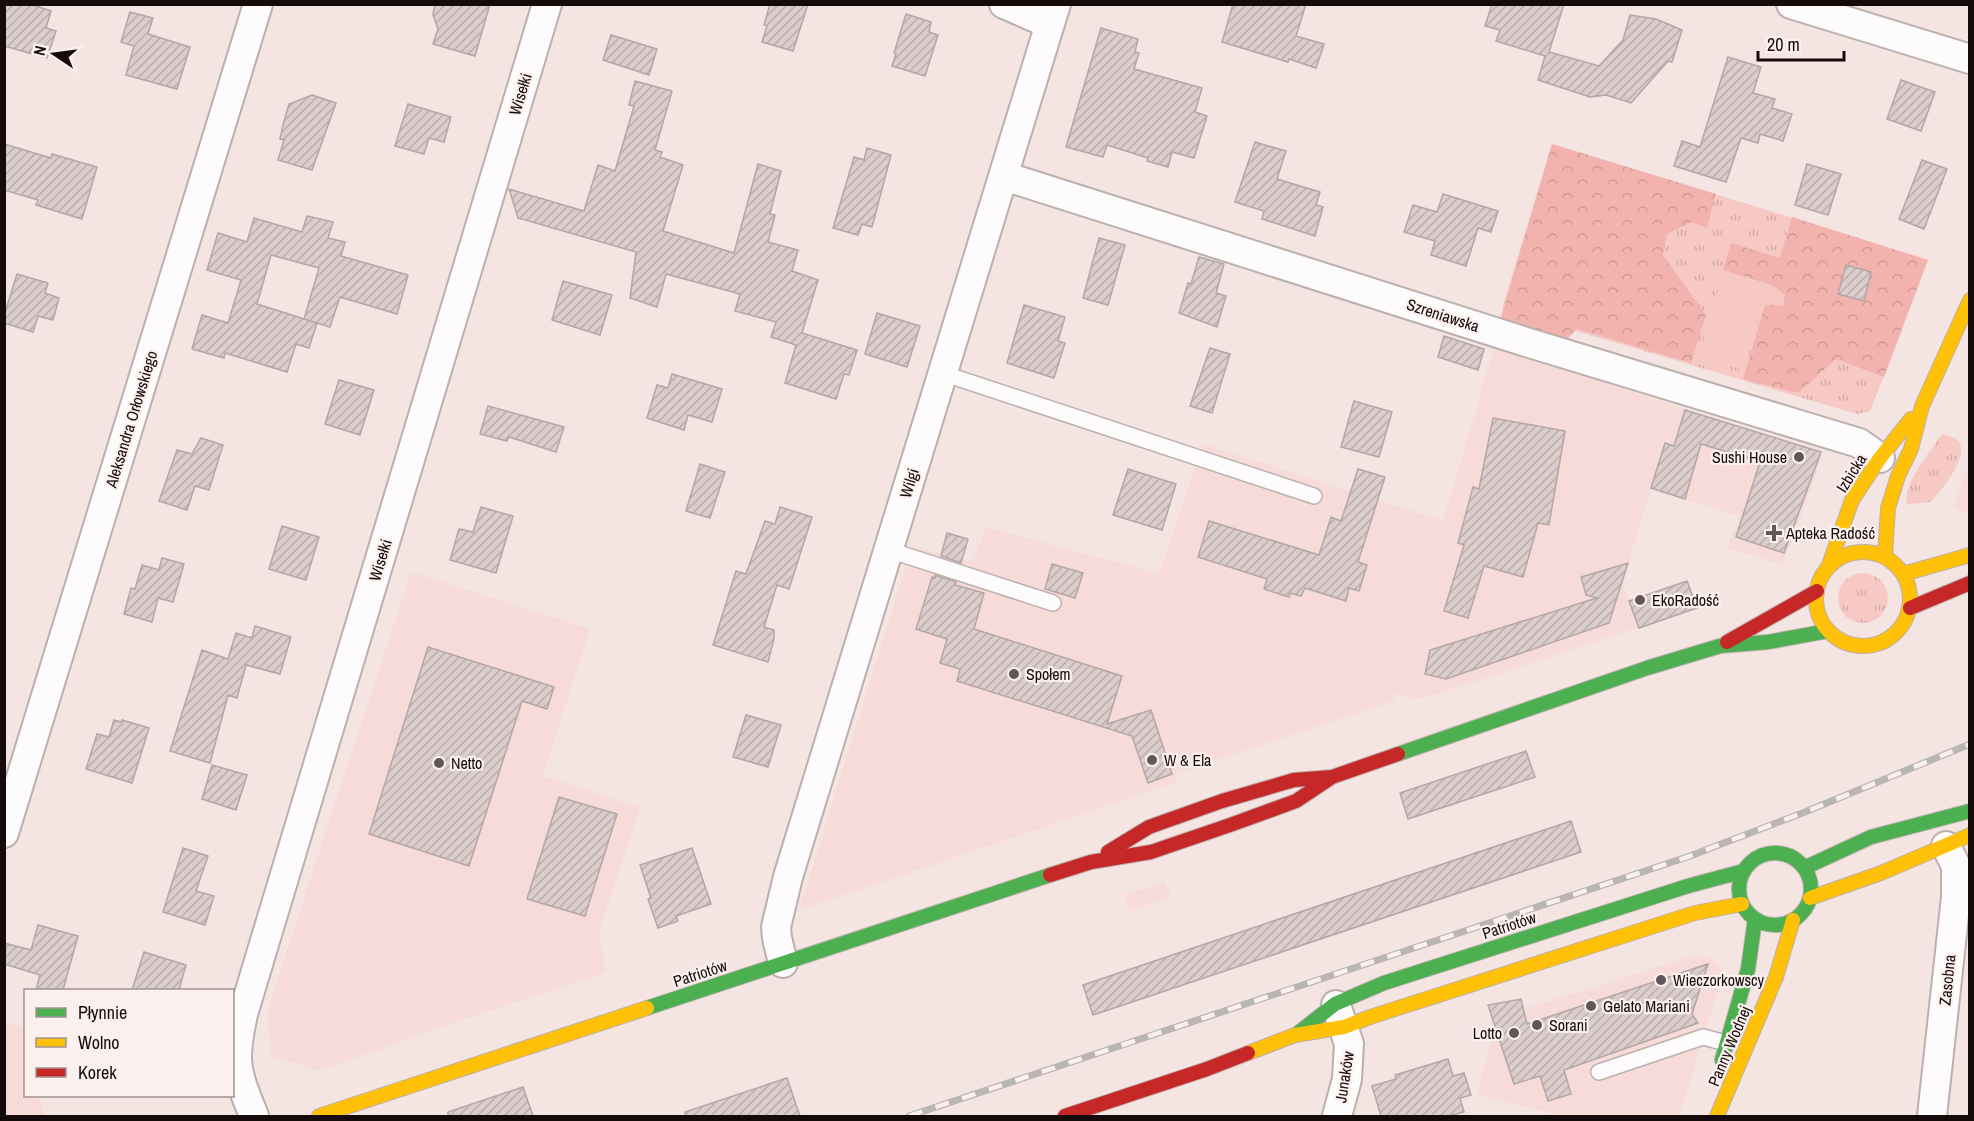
<svg xmlns="http://www.w3.org/2000/svg" width="1974" height="1121" font-family="'Archivo Narrow',sans-serif">
<defs>
<pattern id="grass-tufts" width="24" height="20" patternUnits="userSpaceOnUse" patternTransform="scale(1.5)"><rect width="24" height="20" fill="#f6c9c5"/><path d="M3 7l-1-3M5 7V3M7 7l1-3M15 17l-1-3M17 17v-4M19 17l1-3" fill="none" stroke="#d2aba8"/></pattern>
<pattern id="forest-crowns" width="20" height="18" patternUnits="userSpaceOnUse" patternTransform="scale(1.5)"><rect width="20" height="18" fill="#f2b3ae"/><path d="M2 6a3 3 0 1 1 6 0M12 15a3 3 0 1 1 6 0" fill="none" stroke="#cf9994"/></pattern>
<pattern id="building-hatch" width="6" height="6" patternUnits="userSpaceOnUse" patternTransform="scale(1.5)"><rect width="6" height="6" fill="#dacdcc"/><path d="M-1 1l2-2M0 6l6-6M5 7l2-2" fill="none" stroke="#baafae"/></pattern>
</defs>
<rect width="100%" height="100%" fill="#f4e4e2"/>
<path fill="#f7dbd9" d="M1495 345 1687 410 1815 450 1822 458 1783 565 1728 548 1739 516 1651 489 1622 582 1629 600 1687 581 1697 608 1421 699 1394 693 1393 701 1175 774 1177 782 799 910 912 546 973 562 986 527 1159 574 1203 444 1443 521Z
M1969 464V515L1954 507Z
M411 572 590 629 543 776 640 808 599 930 606 973 464 1019 319 1071 270 1055 268 1009Z
M1165 882 1171 897 1130 911 1124 895Z
M1695 955 1710 959 1724 971 1679 1116H1563L1477 1095 1496 1018Z
M4 1022 25 1028 26 1096H39L45 1116H5Z"/>
<path fill="url(#grass-tufts)" d="M1552 144 1832 230 1823 307 1902 329 1870 411 1857 414 1502 309Z
M1942 434C1946 435 1953 437 1956 439 1974 452 1940 492 1931 502L1907 504C1902 484 1931 451 1942 434Z
M1838 598a25 25 0 1 1 50 0a25 25 0 1 1-50 0Z"/>
<path fill="url(#forest-crowns)" d="M1552 144 1716 194 1707 228 1692 222 1667 234 1663 255 1706 315 1691 363 1577 329 1564 342 1500 320Z
M1792 217 1928 260 1884 377 1836 359 1798 393 1743 379 1765 305 1783 306 1785 295 1772 285 1723 270 1731 243 1780 258Z"/>
<path fill="#f6c9c5" d="M1724 271 1769 285 1743 370 1698 356Z"/>
<path fill="url(#building-hatch)" stroke="#b3a6a5" stroke-width="1.5" d="M4 4H30L51 11 46 28 56 31 47 58 4 46Z
M435 4H490L475 56 433 44 438 29 433 15Z
M770 4H808L793 51 762 42 767 26 764 25Z
M1233 4H1306L1296 36 1324 44 1316 68 1289 59 1288 62 1222 42Z
M1492 4H1564L1549 52 1599 66 1623 40 1630 15 1656 19 1682 30 1672 62 1668 61 1631 103 1606 95 1590 97 1538 80 1545 56 1496 41 1500 30 1485 26Z
M130 12 153 18 148 34 190 47 177 89 126 75 134 46 121 42Z
M906 14 931 22 929 32 938 35 925 76 892 66 896 54 894 53Z
M1101 28 1138 39 1135 52 1139 53 1134 69 1202 88 1195 112 1207 116 1194 158 1172 152 1168 167 1147 161 1148 158 1107 145 1103 157 1066 147Z
M611 35 657 49 649 75 603 60Z
M1728 57 1761 67 1753 93 1775 99 1772 108 1792 114 1783 141 1760 134 1758 143 1741 138 1726 182 1674 166 1682 141 1700 147Z
M1901 80 1935 92 1921 131 1887 119Z
M635 81 672 91 655 150 662 152 660 157 683 165 663 231 734 253 758 164 781 171 770 214 775 215 768 242 798 250 792 271 818 280 802 333 857 350 849 375 844 374 836 399 785 383 796 345 771 337 776 322 735 311 740 294 666 274 657 307 630 298 636 252 518 218 509 189 584 211 598 165 615 171 634 106 629 105Z
M312 95 336 103 312 170 278 160 284 140 280 139 283 125 289 104Z
M408 104 451 117 444 142 429 138 424 154 395 146Z
M1255 142 1286 151 1277 179 1320 192 1316 205 1323 207 1315 236 1262 219 1264 211 1235 202Z
M4 144 51 158 52 154 97 167 82 219 36 205 38 200 4 190Z
M867 148 891 155 872 227 862 224 858 235 833 228 854 157 864 160Z
M1922 160 1947 169 1924 229 1899 219Z
M1807 164 1841 174 1828 215 1795 205Z
M1443 194 1498 211 1491 232 1478 228 1466 266 1431 255 1435 241 1404 232 1413 205 1437 212Z
M307 216 333 222 328 238 345 242 341 256 408 275 397 314 340 297 330 327 304 319 319 268 271 255 257 304 317 323 309 348 296 344 287 372 225 353 224 358 192 349 202 315 228 323 241 280 207 270 218 233 247 242 254 218 302 232Z
M1099 238 1125 245 1108 305 1083 298Z
M1199 257 1224 264 1216 293 1226 296 1217 327 1179 313 1188 283 1191 284Z
M1846 265 1871 272 1864 301 1838 294Z
M17 274 48 283 45 293 59 298 53 320 38 316 33 332 4 323V316Z
M563 281 612 295 600 335 552 320Z
M1024 305 1065 317 1058 341 1065 343 1054 378 1007 363Z
M877 313 920 326 907 367 865 354Z
M1444 336 1484 349 1478 370 1438 357Z
M1210 348 1230 354 1212 413 1190 406Z
M672 374 722 389 712 422 688 415 684 430 647 418 657 385 668 388Z
M339 380 374 390 360 435 325 424Z
M1354 401 1392 412 1379 457 1341 447Z
M488 406 564 427 556 452 509 437 507 441 480 434Z
M1685 410 1821 452 1784 553 1736 537 1760 462 1701 444 1685 499 1651 488 1665 443 1674 446Z
M1493 418 1565 431 1549 525 1538 523 1523 577 1484 566 1468 618 1444 611 1464 545 1458 543 1473 487 1479 489Z
M201 438 223 445 209 490 195 486 187 510 159 501 177 450 192 454Z
M700 464 725 472 710 518 686 511Z
M1128 469 1176 484 1162 530 1113 515Z
M1358 469 1385 477 1358 562 1367 565 1359 591 1349 588 1346 601 1305 588 1301 596 1290 593 1289 597 1264 589 1267 579 1198 557 1209 521 1319 555 1331 517 1341 521Z
M481 507 513 516 496 573 450 560 459 529 473 532Z
M780 507 812 517 789 589 777 585 764 627 774 630V639L768 662 713 645 736 571 746 574 765 521 775 524Z
M282 526 319 537 306 580 269 569Z
M947 533 968 539 961 563 941 556Z
M162 558 184 564 173 602 158 598 152 622 124 614 131 588 135 589 142 565 159 570Z
M1628 563 1609 623 1446 679 1425 674 1430 650 1597 598 1586 595 1581 577Z
M1052 564 1083 573 1075 598 1045 589Z
M935 575 956 582 955 585 984 593 974 629 1122 676 1107 724 1151 710 1172 774 1148 783 1132 736 957 681 960 669 940 663 947 639 916 629 932 577 935 578Z
M1687 581 1697 608 1639 628 1629 601Z
M255 626 291 637 280 674 246 665 237 698 228 695 210 763 170 751 202 650 228 659 236 633 252 638Z
M428 647 554 687 547 709 522 701 469 866 369 834Z
M746 715 781 725 768 767 733 757Z
M114 720 121 722 122 720 149 728 132 783 86 769 97 734 109 737Z
M1526 751 1535 777 1408 819 1400 793Z
M212 765 247 775 236 810 202 799Z
M559 797 617 814 585 916 527 899Z
M1571 821 1581 852 1093 1015 1083 985Z
M183 848 208 856 196 891 214 896 205 925 163 912Z
M692 848 711 904 676 916 678 921 658 928 648 899 651 898 640 865Z
M38 925 78 936 63 990H36L40 975 4 964V943L31 950Z
M144 952 186 965 179 990H132Z
M1708 964 1692 1014 1698 1023 1564 1070 1571 1094 1548 1101 1540 1076 1514 1084 1488 1005 1521 999 1527 1024Z
M1448 1059 1453 1076 1464 1073 1471 1095 1460 1098 1464 1112 1449 1116H1381L1372 1086 1396 1079 1395 1075Z
M787 1078 800 1116H685V1112Z
M523 1087 533 1116H448V1112Z"/>
<g fill="none" stroke-linecap="round" stroke-linejoin="round">
<defs>
<path id="lane" d="M942 373 1314 496
M889 550 1053 603
M1599 1072 1703 1037 1726 1043"/>
<path id="street" d="M1004 4 1050 24
M1791 4 1970 59
M1004 176 1526 342 1859 443 1880 458
M4 833 258 4
M783 963 777 938 776 927 788 877 1056 4
M1336 1005 1349 1044 1347 1079 1337 1116
M254 1116C247 1098 237 1077 237 1057 237 1042 240 1028 243 1014L547 4
M1932 1116 1956 897V866L1946 846"/>
<path id="fast" d="M1398 754 1647 668 1720 646 1768 642 1828 631
M1739 889a36 36 0 1 1 72 0a36 36 0 1 1-72 0Z
M1804 868 1871 837 1970 811
M647 1008 1050 875
M1297 1034 1335 1004 1384 983 1688 886 1744 871
M1722 1060 1748 969 1755 919"/>
<path id="slow" d="M1816 599a47 47 0 1 1 94 0a47 47 0 1 1-94 0Z
M1885 557 1888 508 1898 476 1911 449 1922 406 1970 300
M1828 568 1852 500 1880 458 1911 419
M1903 574 1970 555
M1810 898 1881 873 1970 835
M1248 1053 1295 1035 1344 1027 1373 1016 1695 913 1742 904
M319 1116 647 1008
M1717 1116 1776 977 1793 920"/>
<path id="jam" d="M1910 608 1970 583
M1727 642 1817 591
M1108 852 1149 827 1222 801 1294 780 1332 777 1398 754
M1050 875 1091 862 1151 852 1230 825 1296 801 1332 777
M1065 1116 1207 1069 1248 1053"/>
</defs>
<use href="#lane" stroke="#bcb0ae" stroke-width="18"/>
<use href="#street" stroke="#bcb0ae" stroke-width="32"/>
<use href="#fast" stroke="#bcb0ae" stroke-width="16"/>
<use href="#slow" stroke="#bcb0ae" stroke-width="16"/>
<use href="#jam" stroke="#bcb0ae" stroke-width="16"/>
<use href="#lane" stroke="#fdfbfb" stroke-width="15"/>
<use href="#street" stroke="#fdfbfb" stroke-width="28"/>
<use href="#fast" stroke="#4caf50" stroke-width="14"/>
<use href="#slow" stroke="#ffc107" stroke-width="14"/>
<use href="#jam" stroke="#c62828" stroke-width="14"/>
<defs>
<path id="rail" d="M909 1116 1690 856 1805 812 1970 744"/>
</defs>
<use href="#rail" stroke="#b9b5b5" stroke-width="7"/>
<use href="#rail" stroke="#fcf0ef" stroke-width="4.5" stroke-dasharray="14" stroke-linecap="butt"/>
</g>
<g fill="#625756" stroke="#fcf0ef" stroke-width="2">
<circle cx="1799" cy="457" r="6"/>
<path d="M1771 524h6v6h6v6h-6v6h-6v-6h-6v-6h6z"/>
<circle cx="1640" cy="600" r="6"/>
<circle cx="1014" cy="674" r="6"/>
<circle cx="1152" cy="760" r="6"/>
<circle cx="439" cy="763" r="6"/>
<circle cx="1661" cy="980" r="6"/>
<circle cx="1591" cy="1006" r="6"/>
<circle cx="1537" cy="1025" r="6"/>
<circle cx="1514" cy="1033" r="6"/>
</g>
<g text-anchor="middle" stroke-width="4.5" stroke-linejoin="round" paint-order="stroke">
<g font-size="16" fill="#140b0a" stroke="#fcf0ef">
<text transform="translate(520 94) rotate(-73)" y="6">Wisełki</text>
<text transform="translate(1443 315) rotate(18)" y="6">Szreniawska</text>
<text transform="translate(131 419) rotate(-73)" y="6">Aleksandra Orłowskiego</text>
<text transform="translate(1851 473) rotate(-58)" y="6">Izbicka</text>
<text transform="translate(909 483) rotate(-73)" y="6">Wilgi</text>
<text transform="translate(380 560) rotate(-73)" y="6">Wisełki</text>
<text transform="translate(1509 925) rotate(-18)" y="6">Patriotów</text>
<text transform="translate(700 973) rotate(-18)" y="6">Patriotów</text>
<text transform="translate(1947 980) rotate(-84)" y="6">Zasobna</text>
<text transform="translate(1729 1046) rotate(-67)" y="6">Panny Wodnej</text>
<text transform="translate(1344 1077) rotate(-81)" y="6">Junaków</text>
</g>
<g font-size="16" fill="#140b0a" stroke="#fcf0ef" text-anchor="start">
<text x="1787" y="463" text-anchor="end">Sushi House</text>
<text x="1786" y="539">Apteka Radość</text>
<text x="1652" y="606">EkoRadość</text>
<text x="1026" y="680">Społem</text>
<text x="1164" y="766">W &amp; Ela</text>
<text x="451" y="769">Netto</text>
<text x="1673" y="986">Wieczorkowscy</text>
<text x="1603" y="1012">Gelato Mariani</text>
<text x="1549" y="1031">Sorani</text>
<text x="1502" y="1039" text-anchor="end">Lotto</text>
</g>
</g>
<rect width="1974" height="1121" fill="none" stroke="#140b0a" stroke-width="12"/>
<rect x="24" y="989" width="210" height="108" fill="#fcf0ef" stroke="#9f9493" stroke-width="1.5"/>
<rect x="36" y="1008" width="30" height="9" fill="#4caf50" stroke="#9f9493" stroke-width="1.5"/>
<text x="78" y="1019" font-size="18" fill="#140b0a">Płynnie</text>
<rect x="36" y="1038" width="30" height="9" fill="#ffc107" stroke="#9f9493" stroke-width="1.5"/>
<text x="78" y="1049" font-size="18" fill="#140b0a">Wolno</text>
<rect x="36" y="1068" width="30" height="9" fill="#c62828" stroke="#9f9493" stroke-width="1.5"/>
<text x="78" y="1079" font-size="18" fill="#140b0a">Korek</text>
<g transform="translate(54 54) rotate(283)" stroke="#fcf0ef" stroke-width="4.5" paint-order="stroke">
<path d="M0-4.5L10 22L0 15L-10 22Z" fill="#140b0a"/>
<text y="-9" font-size="16" font-weight="bold" text-anchor="middle" fill="#140b0a">N</text>
</g>
<path d="M1758 51v9h86v-9" fill="none" stroke="#140b0a" stroke-width="3"/>
<text x="1767" y="51" font-size="18" fill="#140b0a" stroke="#fcf0ef" stroke-width="4.5" paint-order="stroke">20 m</text>
</svg>
